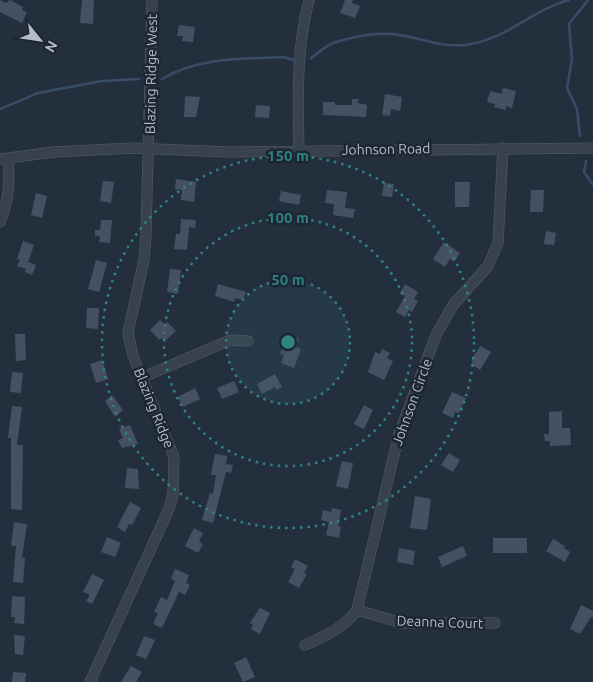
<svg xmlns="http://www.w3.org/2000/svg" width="593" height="682" font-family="Ubuntu,sans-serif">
<rect width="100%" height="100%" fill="#242f3e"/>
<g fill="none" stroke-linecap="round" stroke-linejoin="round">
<path stroke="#394c67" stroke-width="2.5" d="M311 58C318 53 326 46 333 43 355 36 383 31 405 36 425 40 443 47 465 45 507 40 531 10 569 0
M162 79C198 57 243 59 284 57L293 60
M0 109 38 93 102 81 139 79
M580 136 577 109 567 88 572 59 569 24 588 0
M586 161 584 172 593 185"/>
</g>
<path fill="#455162" d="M0 0 6 3 10 0 23 7 22 10 27 12 22 23 0 12Z
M82 0H94L93 24 80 23Z
M345 0H353L352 3 360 6 355 18 340 13Z
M179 25 195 27 193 42 182 41 183 36H177Z
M503 88 516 91 512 108 506 106V110L494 107 495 104 487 102 490 91 502 94Z
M385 94 402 97 400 111 391 109 390 116 382 115Z
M185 96 200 97 196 117H184Z
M352 99H359L358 103 367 105 366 117 323 115V102H335V105H352Z
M256 105 270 106 269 118 255 117Z
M176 179 196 182 194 202 181 200 182 190 175 189Z
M103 181 114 182 111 203 100 201Z
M455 182H470L469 207H455Z
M384 183 394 184 392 197 382 196Z
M327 190 347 192 345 208 355 209 353 218 333 215 334 204 325 203Z
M531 190H544L543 212H530Z
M281 191 301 195 299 205 279 201Z
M36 193 47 196 42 218 31 215Z
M181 219 196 220 195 228 189 227 187 250 174 249 176 234H180Z
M101 220H112L110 243 99 242 100 236H95V230H100Z
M546 231 556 233 554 245 544 244Z
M23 241 34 245 28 262 36 265 32 275 25 272 26 269 17 266 20 260 17 259Z
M444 242 460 253 454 262 450 259 445 267 433 259Z
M96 260 107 263 99 292 88 289Z
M170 269 181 270 178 294 167 292Z
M218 284 246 292 243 300 235 298 234 302 215 296Z
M405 284 418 292 414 299 418 301 412 312 409 310 405 317 396 312 405 296 400 293Z
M87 308H99L98 329 86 328Z
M160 320 165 325 167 322 176 331 165 341 162 338 159 340 150 330Z
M15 334H25L26 360 16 361Z
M288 334 299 339 296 347 301 349 294 368 281 363 284 355 280 354Z
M480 346 491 352 480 370 471 364 473 361 471 360Z
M382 349 390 353 387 358 393 361 384 380 368 372 375 352 380 354Z
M102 360 108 379 96 383 90 364Z
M12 372 23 373 21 393 10 392Z
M275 374 282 387 276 390 275 387 262 394 257 384Z
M234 381 239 392 222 399 217 388Z
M195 388 200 399 183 407 178 397Z
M452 392 466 398 459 413 455 412 453 418 442 413Z
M112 395 123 410 115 417 105 401Z
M364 405 373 410 364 429 354 424Z
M12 406 22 407 17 445H23L22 510 11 509V438H8Z
M562 411V428H570L571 445 550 446V441H545L544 434H549V412Z
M130 425 138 444 122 448 118 440 123 438 119 429Z
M449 453 460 460 453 472 441 465Z
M215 454 227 456 226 464 233 465 231 473 226 472 213 523 202 520 210 493 213 494 216 475H211Z
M342 461 353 463 348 489 336 486Z
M127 468 138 469 139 489 125 488Z
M415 496 431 499 427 530 410 528Z
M130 502 141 508 132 525 129 524 125 532 117 527Z
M332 508 341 510 338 526 341 527 339 538 326 535 329 522 321 520 323 510 331 512Z
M14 522 27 524 22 558H25L23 583 13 582 16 546H11Z
M194 528 203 533 199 542 203 544 198 553 185 546Z
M107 537 121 543 115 557 101 552Z
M493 538H527V553H493Z
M553 539 565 546 564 548 570 552 565 562 546 551Z
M463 546 467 556 442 567 438 557Z
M399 548 415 551 413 565 397 562Z
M295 559 308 566 304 573 307 574 299 588 288 582 295 569 291 567Z
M175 569 189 575 186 583 190 585 185 595 179 592 162 628 153 624 158 613 154 612 161 597 167 600 175 581 171 579Z
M92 574 104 580 92 604 86 601 90 595 83 592Z
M12 596 25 597 24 624 14 623 15 617H11Z
M581 605 593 611V618L591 617 580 634 570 629Z
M260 608 270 613 260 634 251 629 253 624 250 623Z
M14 635 25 636 23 655 15 654Z
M144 636 155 640 146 659 136 655Z
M246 657 255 677 243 682 234 663Z
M131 666 142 672 136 682H121Z
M13 672 26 673 25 682H12Z"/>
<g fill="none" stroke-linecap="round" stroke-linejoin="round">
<defs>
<path id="minor" d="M299 151C298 101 296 49 309 0
M0 159 54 152 133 148 227 152 593 148
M0 222C9 201 10 181 8 158
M141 378 230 340 248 341
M357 610 402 623H495
M305 645C324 637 345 627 357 610L399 434 436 335 453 305 488 266 498 243 503 148
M90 682 169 509 173 494 174 457 133 356 128 333 144 260 146 233 152 0"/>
</defs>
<use href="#minor" stroke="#565f6c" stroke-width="11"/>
<use href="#minor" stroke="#38414e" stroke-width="10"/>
</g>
<circle cx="288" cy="342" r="62" fill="#308480" fill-opacity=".12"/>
<g fill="none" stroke="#308480" stroke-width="2.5" stroke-dasharray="2.5 5">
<circle cx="288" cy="342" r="62"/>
<circle cx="288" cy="342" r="124"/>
<circle cx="288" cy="342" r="186"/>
</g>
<g text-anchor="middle" stroke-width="5" stroke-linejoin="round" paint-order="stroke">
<g font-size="14" fill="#b4bcc9" stroke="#1d2633">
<text transform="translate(151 74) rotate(-89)" y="5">Blazing Ridge West</text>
<text transform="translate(386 149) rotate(-1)" y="5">Johnson Road</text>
<text transform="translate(412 402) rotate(-70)" y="5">Johnson Circle</text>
<text transform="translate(154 408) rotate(68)" y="5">Blazing Ridge</text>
<text transform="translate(440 622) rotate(2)" y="5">Deanna Court</text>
</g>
</g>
<circle cx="288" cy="342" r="8" fill="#308480" stroke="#1d2633" stroke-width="2.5"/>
<g font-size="15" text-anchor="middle" font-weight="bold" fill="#308480" stroke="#1d2633" stroke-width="5" stroke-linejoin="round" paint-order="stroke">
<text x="288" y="161">150 m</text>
<text x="288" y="223">100 m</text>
<text x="288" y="285">50 m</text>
</g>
<g transform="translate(40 40) rotate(120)" stroke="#1d2633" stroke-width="4" paint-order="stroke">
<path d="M0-4L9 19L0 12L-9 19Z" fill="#b4bcc9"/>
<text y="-8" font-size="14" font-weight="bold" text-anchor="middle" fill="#b4bcc9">N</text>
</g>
</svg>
